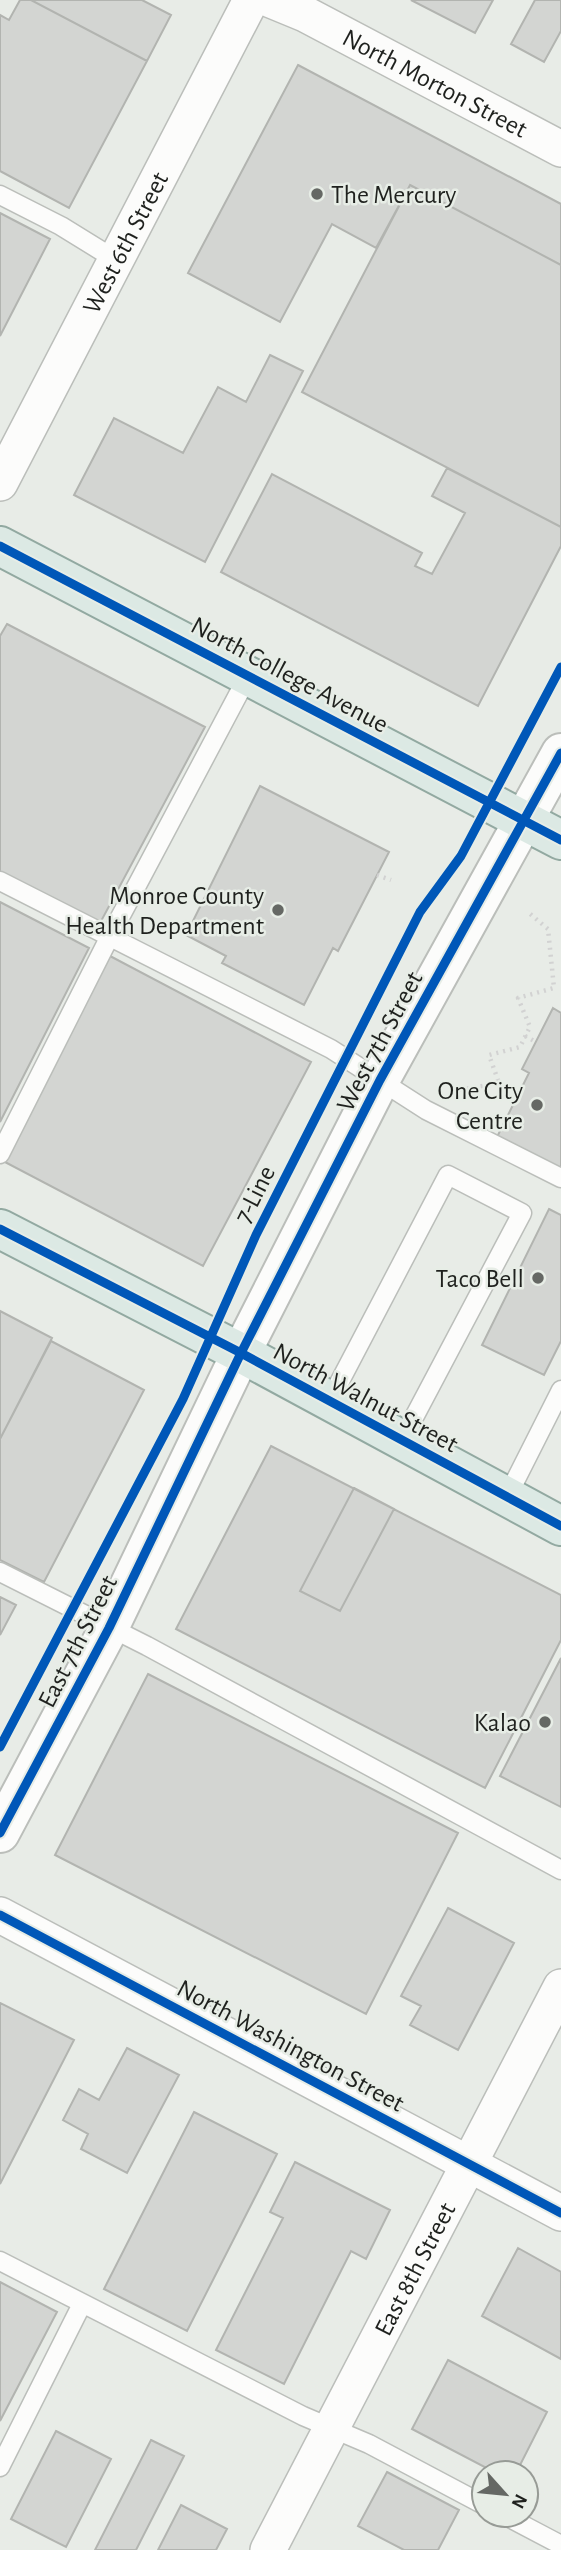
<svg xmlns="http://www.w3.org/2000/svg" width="561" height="2550" font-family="'Alegreya Sans',sans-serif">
<rect width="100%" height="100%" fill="#e8ece7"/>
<path fill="#d3d5d2" stroke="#b2b4b0" stroke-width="2" d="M20 0H31L147 61 69 208 0 171V15L9 20Z
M31 0H142L171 15 147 61Z
M411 0H493L475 33Z
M535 0H561V31L544 62 511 44Z
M298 65 561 204V265L410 185 376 248 332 224 280 322 188 273Z
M410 185 561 265V527L302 392Z
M0 213 50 239 0 336Z
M270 355 303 371 205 562 74 495 114 418 183 453 218 387 246 402Z
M447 468 561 527V546L478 706 221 572 272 474 422 553 415 566 432 574 465 513 432 496Z
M7 624 205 727 99 925 0 873V636Z
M260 786 389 852 338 951 333 948 304 1005 222 963 226 956 186 935Z
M0 902 89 948 0 1122Z
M110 956 311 1062 203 1266 3 1161Z
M553 1008 561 1013V1169L497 1137 529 1073 522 1069Z
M549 1209 561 1215V1341L544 1375 482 1345Z
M0 1311 52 1338 0 1439Z
M51 1341 144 1390 44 1582 0 1560V1439Z
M271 1446 561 1595V1640L485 1788 176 1629Z
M354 1488 394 1509 340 1611 300 1591Z
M0 1597 16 1605 0 1635Z
M561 1658V1807L500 1776Z
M148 1674 458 1833 366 2014 55 1855Z
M448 1908 514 1943 458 2050 410 2025 421 2006 401 1996Z
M0 2003 74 2040 0 2184Z
M127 2048 179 2075 127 2173 81 2149 88 2134 63 2120 79 2089 99 2100Z
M194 2112 277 2154 187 2331 104 2289Z
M295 2162 390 2210 366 2259 351 2251 284 2384 216 2350 283 2218 270 2212Z
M518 2248 561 2272V2359L482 2316Z
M0 2282 57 2312 0 2421Z
M448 2360 547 2412 516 2473H496L412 2429Z
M56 2431 111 2459 66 2547 11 2519Z
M151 2440 184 2456 136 2550H95Z
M387 2472 459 2510 438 2550H404L358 2526Z
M181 2505 227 2529 216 2550H158Z"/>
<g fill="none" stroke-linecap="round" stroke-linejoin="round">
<defs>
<path id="lane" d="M0 195 61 226 116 260
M0 881 331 1049 426 1110 561 1178
M0 1154 109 938 248 676
M329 1402 448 1175 522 1213 402 1440
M507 1497 561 1390
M0 1572 147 1646 561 1870
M0 2261 303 2416 369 2444 484 2505
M0 2467 82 2304
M504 2515 561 2545"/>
<g id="street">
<path id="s1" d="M271 0 305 14 561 149"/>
<path id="s2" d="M0 483 251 0"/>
<path d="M0 1915 561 2213"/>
<path id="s3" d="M268 2550 561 1987"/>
</g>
<path id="secondary" d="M0 1833 109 1628 241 1353 380 1080 561 753"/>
<path id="primary" d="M0 546 561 840
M0 1229 241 1353 561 1526"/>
</defs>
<use href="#lane" stroke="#bbbeba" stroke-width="21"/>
<use href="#street" stroke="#bbbeba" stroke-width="38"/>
<use href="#secondary" stroke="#bbbeba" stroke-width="42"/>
<use href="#primary" stroke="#92a9a1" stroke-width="42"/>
<path stroke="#d2d2d2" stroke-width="4.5" stroke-dasharray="2 5" stroke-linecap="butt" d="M377 875 391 880
M525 1036 536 1042
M453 1091 499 1083 489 1055 520 1047 530 1027 518 998 554 988 548 929 529 913"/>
<use href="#lane" stroke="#fcfcfb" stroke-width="18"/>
<use href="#street" stroke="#fcfcfb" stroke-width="35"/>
<use href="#secondary" stroke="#fcfcfb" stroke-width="38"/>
<use href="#primary" stroke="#dce9e4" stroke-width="38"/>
<defs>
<path id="cycleway" d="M0 546 561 840
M0 1229 241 1353 561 1526
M0 1747 183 1399 256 1235 420 912 461 856 561 667
M0 1833 109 1628 241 1353 380 1080 561 753
M0 1915 561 2213"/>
</defs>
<use href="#cycleway" stroke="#e7ede6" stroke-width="13"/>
<use href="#cycleway" stroke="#0057b8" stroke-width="9"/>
</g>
<g fill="#656864" stroke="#e7ede6" stroke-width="2.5">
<circle cx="317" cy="194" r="7"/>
<circle cx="278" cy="910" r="7"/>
<circle cx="537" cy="1105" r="7"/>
<circle cx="538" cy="1278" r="7"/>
<circle cx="545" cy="1722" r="7"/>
</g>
<g text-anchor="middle" stroke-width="5" stroke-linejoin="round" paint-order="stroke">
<g font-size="26" fill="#1f211e" stroke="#e7ede6">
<text dy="9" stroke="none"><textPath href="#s1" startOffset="184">North Morton Street</textPath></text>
<text dy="9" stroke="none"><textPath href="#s2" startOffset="271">West 6th Street</textPath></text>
<text transform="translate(290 674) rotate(28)" y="9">North College Avenue</text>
<text transform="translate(379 1041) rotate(-62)" y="9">West 7th Street</text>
<text transform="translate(254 1194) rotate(-63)" y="9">7-Line</text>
<text transform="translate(366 1397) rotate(28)" y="9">North Walnut Street</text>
<text transform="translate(77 1641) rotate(-63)" y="9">East 7th Street</text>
<text transform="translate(291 2045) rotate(28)" y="9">North Washington Street</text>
<text dy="9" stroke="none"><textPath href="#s3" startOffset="317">East 8th Street</textPath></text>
</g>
<g font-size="26" fill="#1f211e" stroke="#e7ede6" text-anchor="end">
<text x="331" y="203" text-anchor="start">The Mercury</text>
<text x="264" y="904">Monroe County<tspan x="264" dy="30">Health Department</tspan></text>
<text x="523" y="1099">One City<tspan x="523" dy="30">Centre</tspan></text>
<text x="524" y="1287">Taco Bell</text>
<text x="531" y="1731">Kalao</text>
</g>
</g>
<g transform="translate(505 2494) rotate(117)"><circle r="33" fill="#e7ede6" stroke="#979b96" stroke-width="2"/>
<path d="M0-5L12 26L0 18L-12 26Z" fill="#656864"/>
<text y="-10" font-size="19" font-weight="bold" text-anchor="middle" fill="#1f211e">N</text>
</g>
</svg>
